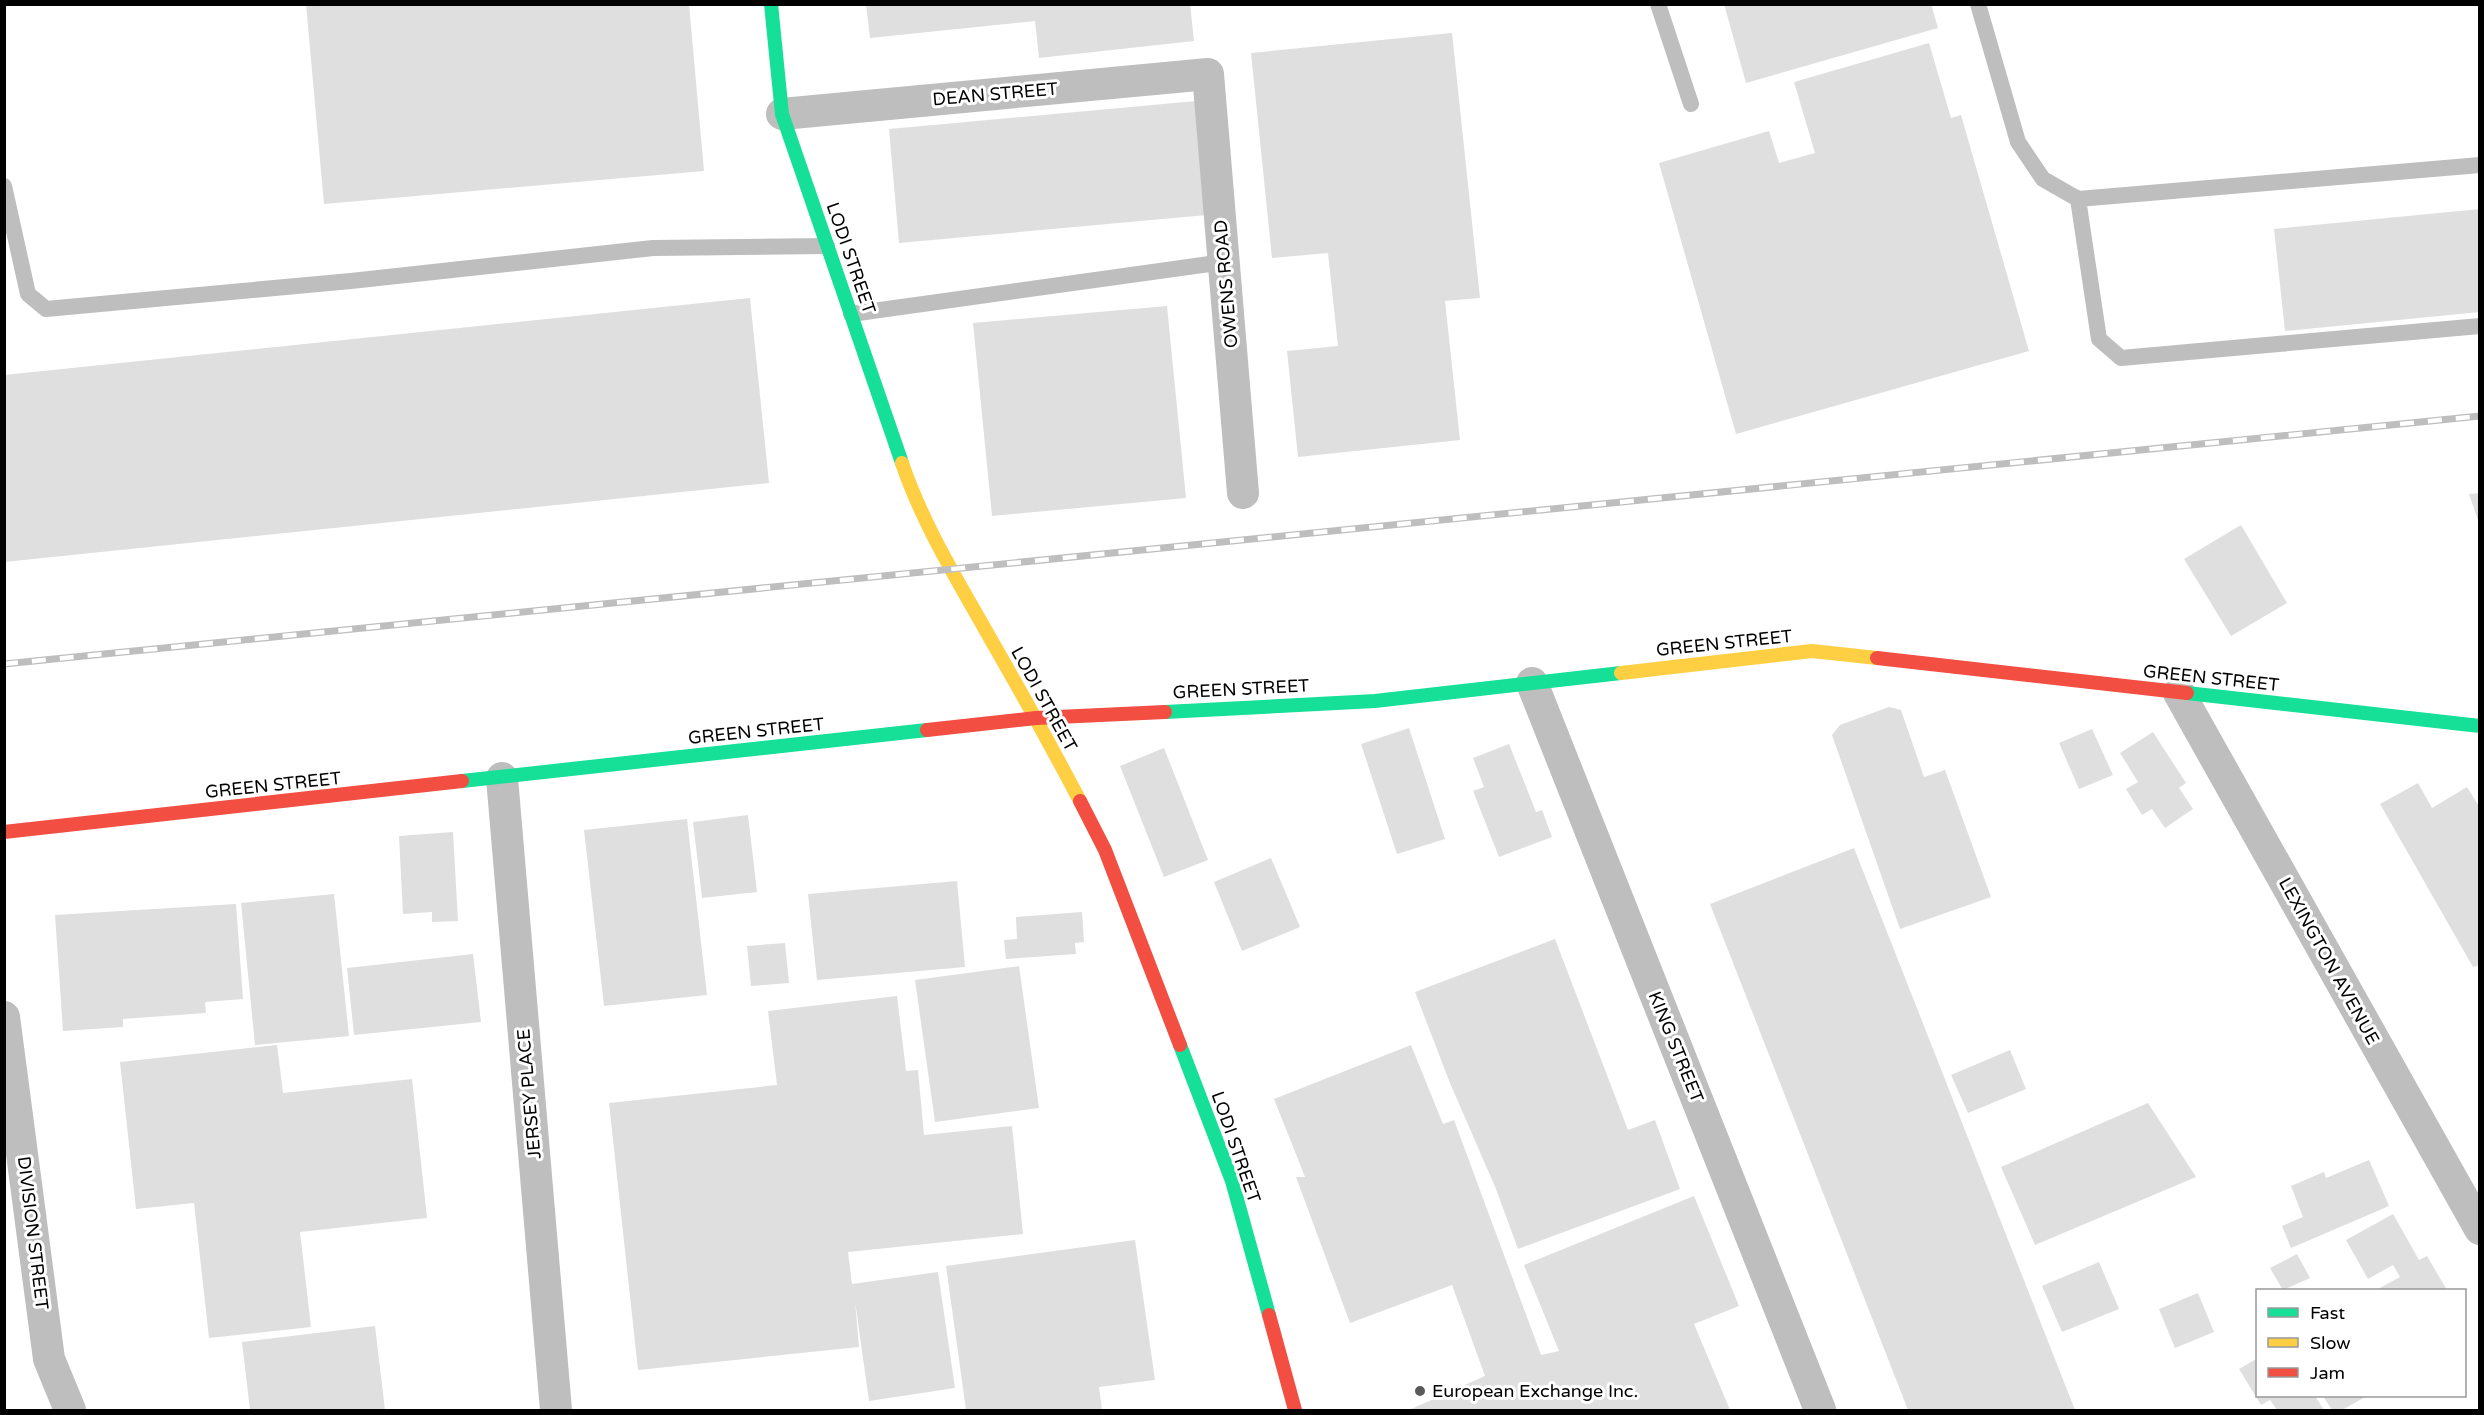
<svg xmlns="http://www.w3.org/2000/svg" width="2484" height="1415" font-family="'Varela Round',sans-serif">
<rect width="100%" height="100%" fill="#fff"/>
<path fill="#dfdfdf" d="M306 4H689L704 171 324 204Z
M866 4H1190L1194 41 1039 58 1035 21 870 38Z
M1724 4H1931L1938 28 1746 83Z
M1452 33 1480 298 1445 301 1460 440 1298 457 1287 351 1338 346 1328 253 1272 258 1251 53Z
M1929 43 1951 118 1961 115 2029 351 1736 434 1659 163 1769 131 1779 163 1815 153 1794 82Z
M1196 101 1207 215 899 243 889 129Z
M2480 209V312L2285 331 2274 229Z
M750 298 769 483 4 562V375Z
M1167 306 1186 498 992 516 973 323Z
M2480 493V523H2479L2469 494Z
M2241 525 2287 603 2231 636 2184 559Z
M1889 707 1901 710 1924 777 1945 770 1991 897 1900 929 1832 735 1840 725Z
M1409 728 1445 839 1397 854 1361 744Z
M2092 729 2113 775 2079 789 2059 743Z
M2153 732 2186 783 2179 788 2193 809 2165 828 2152 809 2142 815 2126 789 2138 782 2120 753Z
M1509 744 1536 812 1542 810 1552 837 1499 857 1473 791 1484 787 1473 758Z
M1164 748 1208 860 1164 877 1120 766Z
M2418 783 2432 808 2467 787 2480 808V965L2473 967 2380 804Z
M748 815 757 892 702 898 693 822Z
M687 819 707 995 604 1006 584 830Z
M453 832 458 921 432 922V912L403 914 399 836Z
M1854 848 2075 1410H1908L1710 904Z
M1271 858 1300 927 1242 951 1214 882Z
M957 881 965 967 817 980 808 894Z
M334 894 349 1036 255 1045 241 903Z
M236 904 243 999 205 1002 206 1013 123 1019V1027L63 1031 55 915Z
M1082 912 1084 942 1075 943 1076 954 1006 959 1004 940 1017 939 1016 917Z
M1555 939 1628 1130 1655 1120 1680 1189 1518 1249 1496 1189 1450 1083 1415 992Z
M785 943 789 983 751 986 747 946Z
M473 954 481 1022 354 1035 347 968Z
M1019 966 1039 1108 935 1122 915 980Z
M897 996 906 1071 918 1070 924 1135 1012 1126 1023 1234 848 1252 852 1284 938 1272 955 1388 869 1401 855 1301 859 1347 638 1370 609 1103 777 1085 768 1011Z
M277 1045 283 1093 412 1079 427 1218 300 1232 311 1327 209 1338 194 1203 136 1209 120 1062Z
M1411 1045 1443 1124 1454 1120 1541 1355 1559 1351 1524 1265 1694 1196 1739 1306 1694 1324 1730 1410H1409L1485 1376 1452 1285 1350 1323 1296 1177H1305L1274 1099Z
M2010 1050 2026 1089 1968 1113 1951 1075Z
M2148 1103 2196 1177 2035 1245 2001 1167Z
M2369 1160 2389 1206 2291 1248 2282 1226 2303 1217 2291 1186 2324 1172 2326 1178Z
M2393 1214 2419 1260 2427 1256 2447 1290H2376L2400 1277 2393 1265 2368 1279 2346 1240Z
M1135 1240 1155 1380 1099 1387 1102 1410H966L946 1266Z
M2297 1254 2310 1278 2283 1290 2270 1268Z
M2099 1262 2119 1309 2062 1332 2042 1286Z
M2198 1293 2214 1332 2175 1348 2159 1309Z
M375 1326 385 1410H250L242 1342Z
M2258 1358V1396H2315L2324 1410H2277L2270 1400 2261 1405 2239 1369Z
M2323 1396H2367L2342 1410H2332Z"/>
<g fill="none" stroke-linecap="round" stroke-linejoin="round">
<path stroke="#bebebe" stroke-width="16" d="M1658 4 1691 104
M1978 4 2018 142 2043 179 2078 199 2480 165
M4 186 28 294 46 309 351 281 653 248 827 246
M2078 199 2099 339 2121 358 2480 326
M851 314 1224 262"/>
<path stroke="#bebebe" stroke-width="32" d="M782 114 1208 74 1243 493
M1532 683 1820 1410
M2179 693 2480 1229
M502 778 556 1410
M4 1017 49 1359 70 1410"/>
<path stroke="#16e098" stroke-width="14" d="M771 4 782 114 902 463
M2187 693 2480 726
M1165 712 1375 701 1621 673
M462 781 927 730
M1180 1045 1232 1181 1269 1315"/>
<path stroke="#ffcf43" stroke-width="14" d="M902 463C923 525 958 581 990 638 1021 692 1051 746 1080 801
M1621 673 1812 651 1877 658"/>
<path stroke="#f24e42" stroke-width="14" d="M1877 658 2187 693
M927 730 1036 718 1165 712
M1080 801 1105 850 1180 1045
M4 832 462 781
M1269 1315 1295 1410"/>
<defs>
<path id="rail" d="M4 664 2480 416"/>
</defs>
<use href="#rail" stroke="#bebebe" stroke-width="7"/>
<use href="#rail" stroke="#fff" stroke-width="4.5" stroke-dasharray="14" stroke-linecap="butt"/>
</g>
<circle fill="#595959" stroke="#fff" stroke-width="2" cx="1420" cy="1391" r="6"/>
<g text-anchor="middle" stroke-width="6" stroke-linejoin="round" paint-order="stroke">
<g font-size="18" fill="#000" stroke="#fff">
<text transform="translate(995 94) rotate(-5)" y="6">DEAN STREET</text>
<text transform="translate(851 258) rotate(71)" y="6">LODI STREET</text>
<text transform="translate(1226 284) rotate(-95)" y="6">OWENS ROAD</text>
<text transform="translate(1724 643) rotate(-6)" y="6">GREEN STREET</text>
<text transform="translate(2211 678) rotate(6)" y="6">GREEN STREET</text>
<text transform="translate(1241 689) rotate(-3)" y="6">GREEN STREET</text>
<text transform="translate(1044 699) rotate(61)" y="6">LODI STREET</text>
<text transform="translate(756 731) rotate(-6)" y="6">GREEN STREET</text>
<text transform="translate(273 785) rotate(-6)" y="6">GREEN STREET</text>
<text transform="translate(2329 961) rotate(61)" y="6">LEXINGTON AVENUE</text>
<text transform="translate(1676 1047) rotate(68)" y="6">KING STREET</text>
<text transform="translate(529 1094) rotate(-95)" y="6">JERSEY PLACE</text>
<text transform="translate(1236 1147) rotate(71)" y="6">LODI STREET</text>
<text transform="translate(33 1233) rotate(83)" y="6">DIVISION STREET</text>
</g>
<g font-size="18" fill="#000" stroke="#fff" text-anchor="start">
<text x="1432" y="1397">European Exchange Inc.</text>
</g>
</g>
<rect width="2484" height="1415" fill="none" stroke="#000000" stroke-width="12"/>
<rect x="2256" y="1289" width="210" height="108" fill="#ffffff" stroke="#999999" stroke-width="1.5"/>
<rect x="2268" y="1308" width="30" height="9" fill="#16e098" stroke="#999999" stroke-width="1.5"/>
<text x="2310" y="1319" font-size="18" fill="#000000">Fast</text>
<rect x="2268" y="1338" width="30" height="9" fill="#ffcf43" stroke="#999999" stroke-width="1.5"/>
<text x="2310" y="1349" font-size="18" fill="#000000">Slow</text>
<rect x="2268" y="1368" width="30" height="9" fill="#f24e42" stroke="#999999" stroke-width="1.5"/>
<text x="2310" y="1379" font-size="18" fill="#000000">Jam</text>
</svg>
